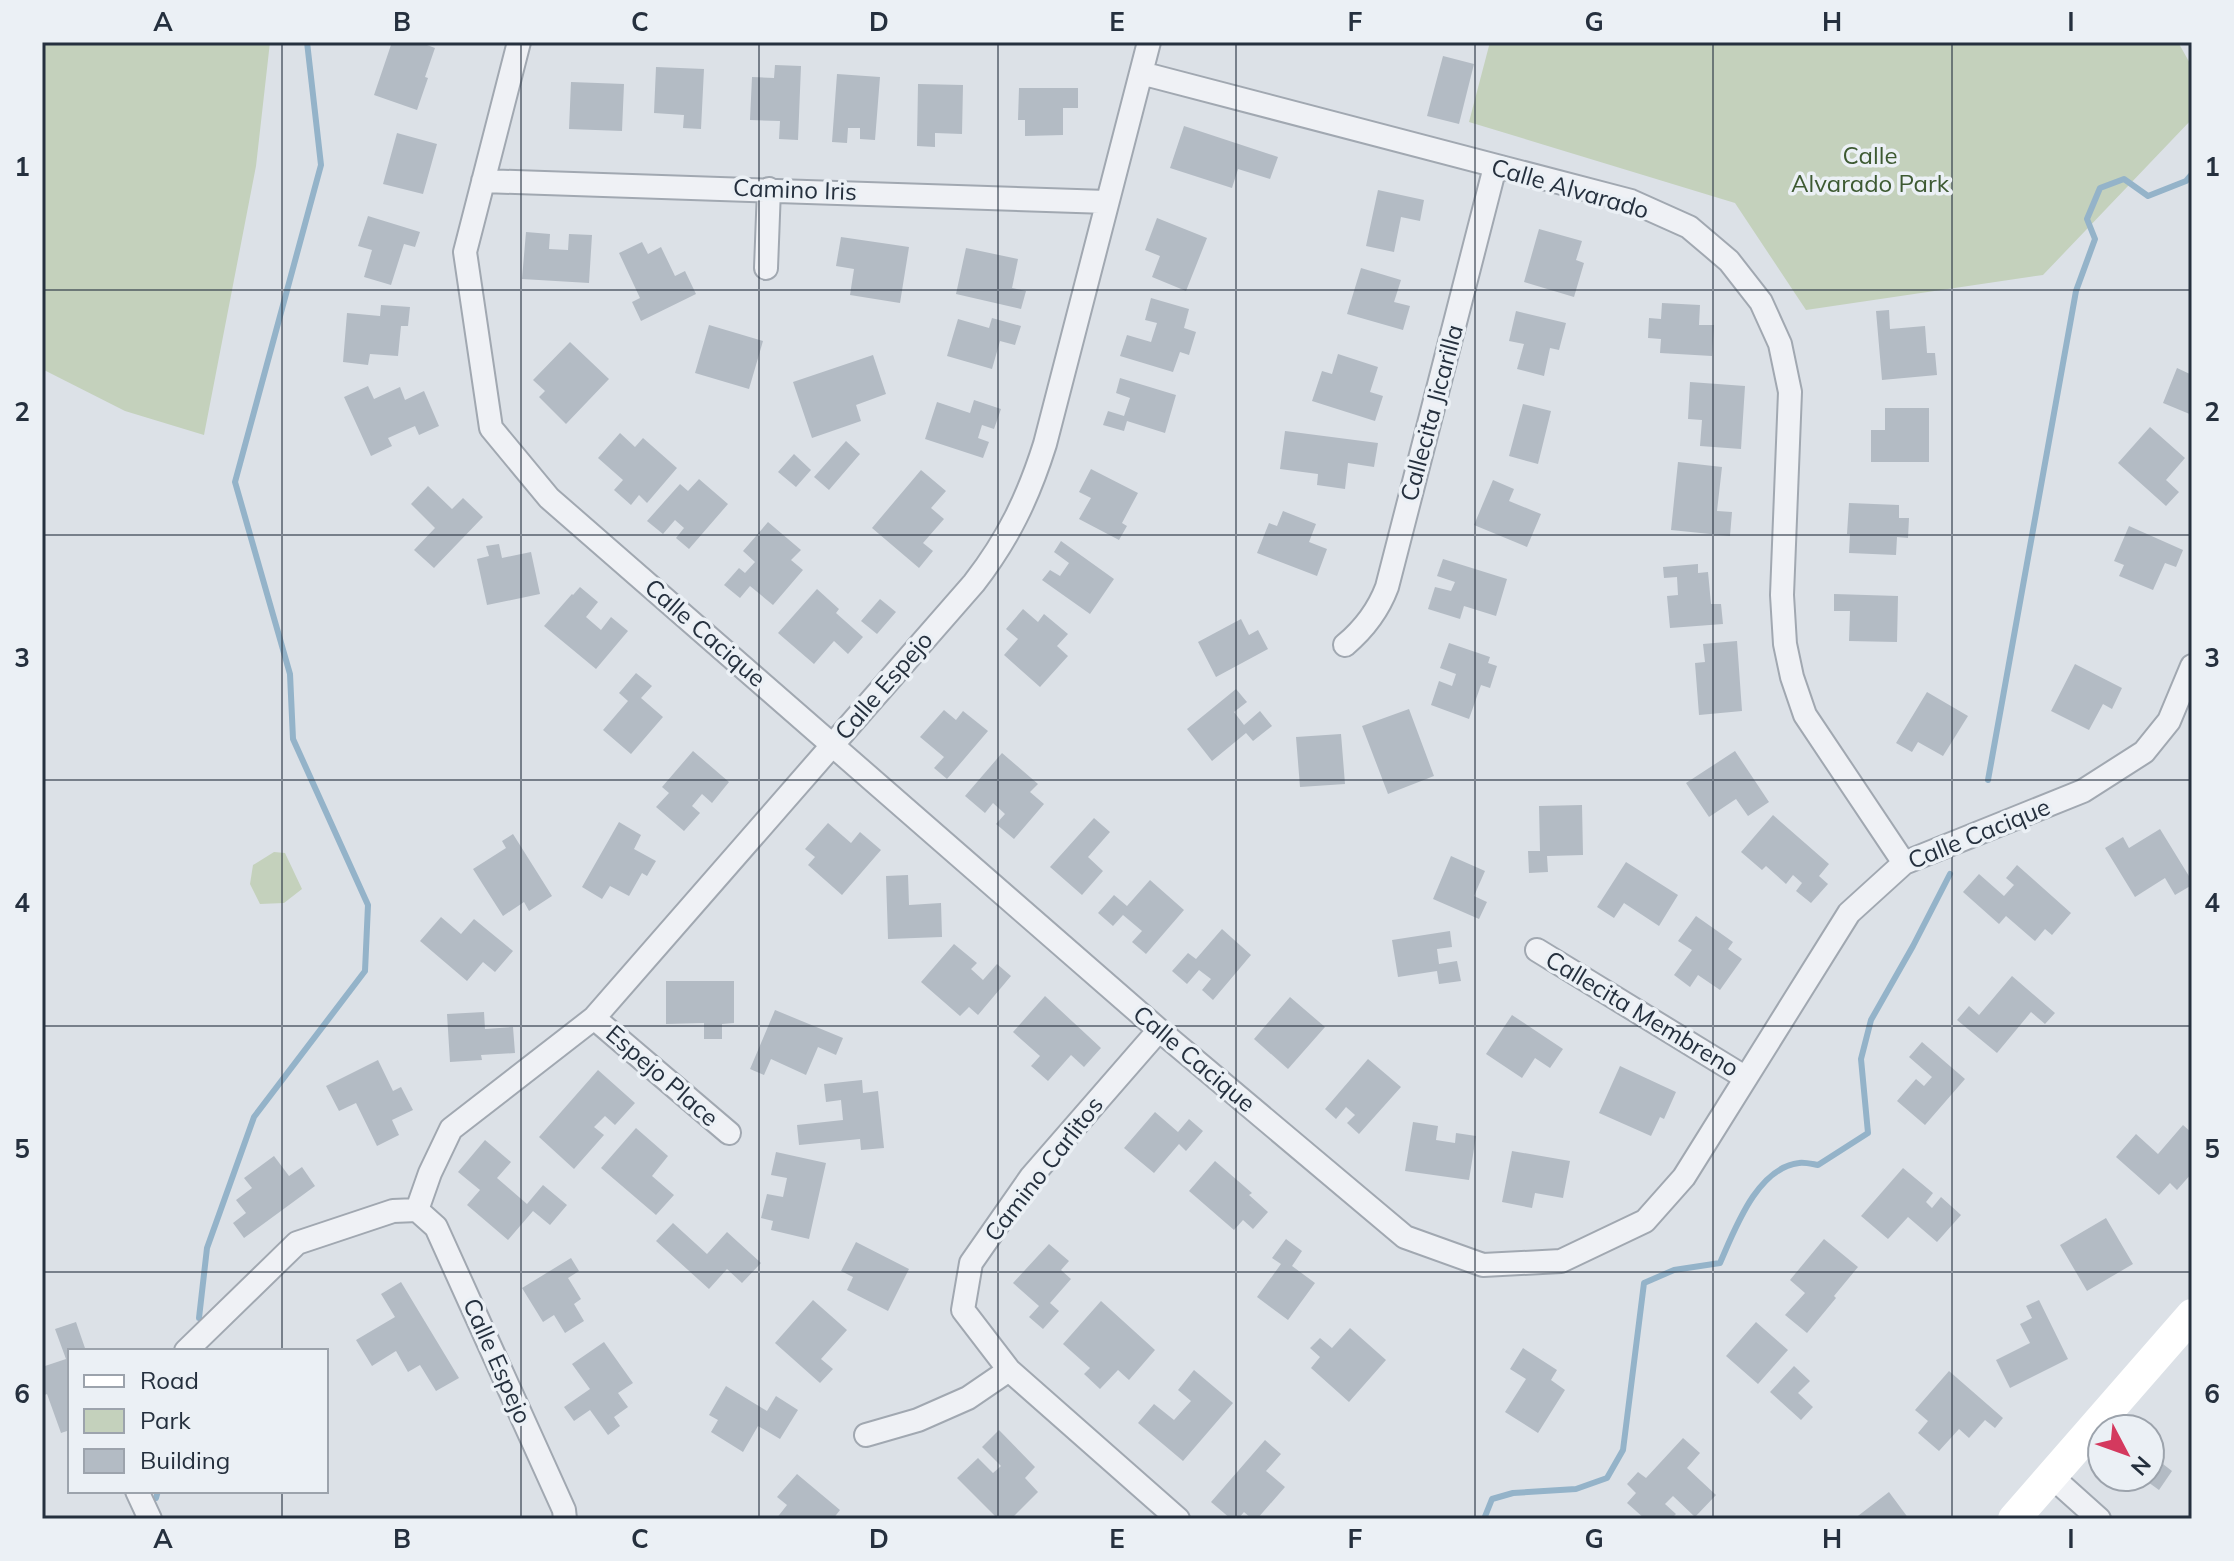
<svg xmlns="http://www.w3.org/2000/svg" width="2234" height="1561" font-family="Mulish,sans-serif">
<rect width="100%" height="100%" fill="#dce1e7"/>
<path fill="#c4d1bc" d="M42 42H270L256 166 204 435 125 411 42 369Z
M1490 42H2178L2192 67V119L2043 275 1806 310 1735 203 1469 122Z
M274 852 285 853 302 889 284 903 260 904 250 884 253 865Z"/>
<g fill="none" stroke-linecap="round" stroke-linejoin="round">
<path stroke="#94b3c9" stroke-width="6" d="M1988 780 2076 291 2095 239 2087 219 2100 188 2124 179 2148 196 2186 181 2192 174
M199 1318 207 1248 254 1117 365 971 368 905 293 739 290 674 235 482 321 165 307 42
M156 1498 158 1491
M1484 1519 1492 1499 1513 1493 1576 1489 1607 1478 1623 1450 1644 1283 1674 1270 1720 1263C1735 1229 1757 1168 1799 1163 1804 1162 1812 1164 1818 1165L1868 1133 1861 1059 1871 1020 1913 946 1950 874"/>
</g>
<path fill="#b3bbc4" d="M392 42H419L435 48 425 77 428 78 417 110 374 95Z
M1443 56 1474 64 1459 124 1427 116Z
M775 65 801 66 798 140 779 139 780 121 750 120 752 77 774 78Z
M656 67 704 69 701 129 683 128 684 115 654 113Z
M837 74 880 77 875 140 860 139V128H848L847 143 832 142Z
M571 82 624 84 622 131 569 129Z
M918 84 963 85 962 134 935 133V147L917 146Z
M1019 88H1078V108H1063V135L1025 136V120H1018Z
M1184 126 1278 157 1270 179 1238 169 1232 188 1170 168Z
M397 133 437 144 423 194 383 184Z
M1378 190 1424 200 1420 221 1401 217 1394 252 1366 246Z
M368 216 420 232 415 247 404 244 391 285 364 277 372 250 358 246Z
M1157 218 1207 238 1186 291 1152 277 1160 256 1145 250Z
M1539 229 1582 241 1576 260 1584 263 1574 297 1524 282Z
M526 232 550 234 549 249 568 250 569 234 592 235 589 283 522 279Z
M841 237 909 247 900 303 850 295 854 269 836 266Z
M642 242 648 254 661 247 675 276 685 271 696 294 641 321 632 302 640 298 619 253Z
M966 248 1018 259 1012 288 1026 291 1021 309 956 294Z
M1361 268 1401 280 1394 302 1410 306 1403 330 1347 314Z
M1151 298 1189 309 1184 328 1196 332 1189 355 1180 352 1173 372 1120 356 1127 335 1151 342 1157 323 1145 320Z
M1662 303 1700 305 1699 325H1714L1712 356 1660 353 1661 339 1648 338 1649 318 1661 319Z
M381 305 410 307 408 326H401L398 356 370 354 368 365 343 362 347 313 380 316Z
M1889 310 1890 329 1925 326 1927 353H1935L1937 375 1882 380 1876 311Z
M1516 311 1566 323 1559 350 1550 348 1544 376 1517 369 1524 344 1509 341Z
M992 318 1021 326 1015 345 1000 341 992 369 947 356 958 319 989 328Z
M709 325 763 341 749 389 695 373Z
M570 342 609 379 566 424 539 397 545 391 533 380Z
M1338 354 1378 367 1370 392 1383 396 1375 421 1312 401 1322 371 1332 374Z
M873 355 886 394 856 405 861 421 812 438 793 382Z
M2177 368 2192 375V415L2163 403Z
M1120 378 1176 395 1165 433 1127 421 1124 431 1103 425 1108 411 1124 416 1130 398 1116 393Z
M1690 382 1745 386 1741 449 1700 446 1702 420 1688 419Z
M368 386 374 399 400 387 405 400 424 391 439 426 419 435 415 426 388 438 392 446 371 456 344 397Z
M974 400 1001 409 994 429 982 425 978 438 989 442 983 458 925 439 937 402 970 413Z
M1523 404 1551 411 1538 464 1509 456Z
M1885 408H1929V462H1871V430H1885Z
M2150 427 2185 458 2166 480 2179 492 2166 506 2118 463Z
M1285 431 1378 443 1374 467 1348 463 1345 489 1317 485 1318 474 1280 469Z
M620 433 635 447 643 438 677 468 647 503 639 495 631 505 614 490 623 480 598 458Z
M846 441 860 454 829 490 814 477Z
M794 454 811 470 796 487 778 472Z
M1678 462 1722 467 1717 511 1732 512 1730 536 1671 530Z
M1091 469 1138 493 1122 523 1127 526 1119 540 1079 519 1091 498 1079 492Z
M921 470 946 491 931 508 944 519 923 543 933 551 919 568 872 528Z
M699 479 728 504 689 549 676 538 684 528 675 520 663 534 647 521 680 484 688 491Z
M1493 480 1514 489 1509 501 1541 514 1527 547 1474 525Z
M428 486 452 509 463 498 483 517 434 568 414 550 435 528 411 504Z
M1849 503 1899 505V518H1909L1908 538 1897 537 1896 555 1849 553 1850 534H1847Z
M1283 511 1316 524 1309 542 1327 549 1317 576 1257 553 1269 523 1277 526Z
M768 522 801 550 791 560 803 570 773 605 750 586 740 598 724 585 739 568 745 573 755 562 743 551Z
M2129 526 2183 550 2176 567 2165 563 2153 590 2119 576 2124 565 2114 561Z
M1061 541 1114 579 1090 614 1042 580 1050 570 1060 576 1069 563 1054 552Z
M499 544 502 558 531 552 540 594 487 605 477 559 489 556 486 546Z
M1443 559 1507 579 1496 616 1464 606 1460 619 1428 609 1435 587 1451 591 1455 582 1437 576Z
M1698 564V573L1708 572 1711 604H1721L1723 624 1670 628 1667 596 1678 595 1677 577 1664 578 1663 567Z
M580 587 598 602 586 617 601 630 611 617 628 631 596 669 544 626 572 594 573 595Z
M817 589 839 609 836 613 863 637 848 654 834 641 814 664 778 633Z
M1834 594 1898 596 1897 642 1849 641 1850 611H1834Z
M880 599 896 612 877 634 861 621Z
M1023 609 1038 622 1044 614 1068 634 1057 646 1068 656 1040 687 1004 655 1018 639 1006 629Z
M1241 619 1249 635 1258 630 1268 649 1216 677 1198 642Z
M1737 641 1742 711 1699 715 1695 663 1705 662 1703 644Z
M1449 643 1490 657 1488 663 1497 666 1490 688 1481 685 1469 719 1431 705 1439 681 1452 686 1456 674 1440 668Z
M2075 664 2122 688 2112 709 2103 704 2089 730 2051 711Z
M636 673 652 686 641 698 663 717 631 754 603 730 628 701 619 693Z
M1236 689 1247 702 1234 712 1244 725 1260 711 1272 726 1253 741 1246 733 1212 761 1187 729Z
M1927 692 1968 716 1943 756 1918 742 1912 752 1896 743Z
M1409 709 1434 776 1388 794 1362 726Z
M944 710 956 720 963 711 988 731 947 779 934 768 944 757 920 737Z
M1341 734 1345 784 1300 787 1296 737Z
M693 751 729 782 712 803 702 794 692 806 700 813 684 831 656 807 669 793 662 787Z
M1735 751 1769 802 1748 816 1736 799 1709 817 1686 783Z
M1002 753 1038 784 1030 792 1044 804 1014 839 996 824 1005 814 993 803 985 813 965 796Z
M1582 805 1583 855 1547 856 1548 872 1529 873 1528 851H1540L1539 806Z
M1773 815 1829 864 1819 876 1828 884 1811 903 1796 891 1802 883 1793 875 1786 884 1766 866 1762 870 1741 852Z
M1094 818 1110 832 1088 857 1103 871 1082 895 1050 867Z
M619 822 641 835 634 849 656 861 647 876 642 873 629 896 610 886 602 899 582 887Z
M828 823 851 843 860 832 881 850 842 895 808 865 815 857 805 849Z
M2160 829 2192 881V885L2175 895 2165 878 2135 897 2105 848 2123 837 2129 848Z
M513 834 552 896 529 911 524 902 503 916 473 869 506 848 502 841Z
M1451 856 1485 871 1474 896 1487 902 1479 919 1433 899Z
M1626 862 1678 895 1659 926 1624 903 1614 918 1597 907Z
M2017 865 2071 913 2052 935 2045 929 2035 941 2006 916 1999 924 1963 892 1979 874 2004 896 2014 885 2006 878Z
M908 875 909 905 941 903 942 937 888 939 886 876Z
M1150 880 1184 910 1146 954 1132 942 1142 931 1123 915 1113 926 1098 913 1114 895 1127 906Z
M1696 916 1733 942 1728 949 1742 959 1720 990 1698 975 1690 987 1674 975 1692 950 1678 941Z
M441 917 461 934 474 919 513 951 495 972 483 962 467 981 420 941Z
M1222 929 1251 955 1213 1000 1202 990 1211 979 1199 970 1187 984 1172 971 1188 953 1196 959Z
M1450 931 1452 947 1437 949 1439 964 1457 961 1461 981 1439 984 1437 971 1398 977 1392 940Z
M954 944 977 963 971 969 983 980 997 964 1011 976 978 1015 969 1007 960 1016 921 982Z
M2012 976 2055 1013 2045 1024 2031 1012 1997 1053 1957 1020 1969 1006 1979 1015Z
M666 981H734V1023L722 1024V1039H704V1023L666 1024Z
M1045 996 1101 1048 1084 1067 1071 1055 1048 1081 1031 1066 1040 1056 1013 1032Z
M1290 997 1325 1027 1288 1069 1254 1039Z
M775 1010 843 1038 836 1055 818 1047 806 1075 771 1059 764 1075 750 1069Z
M484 1012 485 1029 513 1027 515 1053 481 1055 482 1060 450 1062 447 1014Z
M1512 1015 1563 1049 1550 1068 1535 1058 1522 1078 1486 1054Z
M1922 1042 1965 1079 1925 1125 1897 1101 1916 1079 1924 1086 1932 1077 1909 1057Z
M1368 1059 1401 1087 1359 1134 1347 1123 1355 1115 1346 1107 1336 1119 1325 1109Z
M378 1060 393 1091 401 1087 413 1110 392 1120 399 1135 377 1146 356 1103 339 1111 326 1086Z
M1620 1066 1676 1092 1664 1119 1660 1117 1651 1136 1599 1113Z
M598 1070 635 1103 615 1125 605 1116 594 1127 604 1135 574 1169 539 1137Z
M862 1080 863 1093 878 1091 884 1148 861 1150 860 1139 799 1145 797 1125 843 1120 841 1100 826 1102 824 1084Z
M1155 1112 1178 1132 1189 1119 1203 1131 1186 1151 1179 1144 1154 1173 1124 1148Z
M1413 1122 1438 1126 1436 1140 1455 1143 1456 1133 1476 1136 1469 1180 1405 1171Z
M2183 1125 2192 1133V1173L2177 1190 2170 1183 2159 1195 2116 1157 2136 1134 2158 1154Z
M636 1128 668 1156 652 1176 674 1195 656 1215 601 1168Z
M485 1140 511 1162 497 1178 527 1204 543 1185 567 1205 550 1225 533 1211 508 1240 467 1205 480 1190 458 1172Z
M1512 1151 1570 1161 1563 1198 1535 1193 1532 1208 1502 1202Z
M776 1152 826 1163 809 1239 771 1230 773 1221 761 1218 767 1194 783 1197 787 1178 771 1175Z
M274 1156 289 1176 302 1167 315 1186 244 1238 233 1223 246 1213 236 1200 252 1188 244 1178Z
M1215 1161 1252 1193 1249 1195 1268 1212 1253 1229 1243 1220 1234 1230 1189 1191Z
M1903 1168 1933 1193 1926 1202 1932 1208 1941 1197 1961 1215 1937 1242 1908 1217 1888 1239 1861 1216Z
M2106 1218 2133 1264 2087 1291 2060 1245Z
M673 1223 707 1254 727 1232 761 1263 742 1283 727 1269 709 1289 656 1241Z
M1286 1239 1302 1251 1292 1266 1315 1283 1288 1320 1257 1297 1281 1264 1272 1258Z
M1824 1239 1858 1267 1834 1296 1836 1298 1807 1333 1785 1315 1805 1293 1790 1280Z
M856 1242 909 1269 888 1311 847 1290 853 1277 841 1271Z
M1049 1244 1069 1261 1061 1270 1071 1279 1050 1303 1059 1311 1043 1329 1029 1317 1039 1306 1013 1283Z
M571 1258 579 1271 568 1278 581 1299 574 1304 584 1321 565 1333 554 1315 543 1322 522 1288Z
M401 1282 459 1378 436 1391 420 1365 408 1372 396 1351 372 1366 356 1340 395 1317 381 1294Z
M813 1300 847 1330 821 1359 833 1369 820 1383 775 1343Z
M2039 1300 2068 1359 2010 1388 1996 1360 2030 1343 2020 1324 2032 1318 2026 1306Z
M1101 1301 1155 1350 1129 1380 1118 1370 1100 1389 1084 1374 1090 1368 1063 1344Z
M76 1322 86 1351H70V1430L61 1433 47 1394 42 1396V1367L66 1359 55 1329Z
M1756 1322 1788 1350 1758 1384 1726 1356Z
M1350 1328 1386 1360 1349 1402 1311 1368 1320 1357 1310 1348 1320 1338 1332 1348Z
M604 1342 633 1383 618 1393 628 1407 614 1417 620 1426 608 1435 590 1410 574 1421 564 1407 590 1389 572 1364Z
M1523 1348 1557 1370 1551 1380 1565 1390 1538 1433 1505 1412 1526 1379 1510 1369Z
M1794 1366 1810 1381 1798 1393 1813 1407 1801 1420 1770 1392Z
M1194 1370 1233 1403 1183 1461 1138 1423 1154 1404 1174 1420 1191 1401 1178 1390Z
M1949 1371 2003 1418 1995 1428 1985 1420 1969 1438 1959 1429 1939 1451 1918 1433 1928 1421 1915 1410Z
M726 1386 767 1411 776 1396 798 1410 780 1439 758 1426 743 1452 711 1432 718 1420 709 1415Z
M999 1430 1035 1467 1025 1478 1038 1492 1011 1519H998L957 1478 978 1458 993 1473 1001 1466 982 1447Z
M1683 1438 1700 1453 1687 1468 1716 1495 1695 1517 1673 1496 1665 1504 1676 1514 1671 1519H1645L1627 1503 1636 1493 1627 1484 1638 1472 1646 1478Z
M1265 1440 1281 1454 1266 1471 1285 1487 1257 1519H1252L1244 1512 1238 1519H1231L1211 1502Z
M2150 1454 2172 1471 2159 1490 2141 1477H2150Z
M797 1474 840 1510 833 1519H776L787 1505 777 1497Z
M1889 1492 1909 1519H1854Z"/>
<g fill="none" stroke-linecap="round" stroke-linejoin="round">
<defs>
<path id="street" d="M519 42 465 252 491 428 549 498 1159 1030 1405 1237 1483 1265 1561 1261 1645 1221 1684 1177 1849 913 1904 863 2083 791 2144 752 2169 721 2192 666
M1141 73 1631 201 1689 227 1729 261 1761 302 1780 344 1790 392 1782 595 1785 644 1792 677 1805 715 1904 863
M483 181 1107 202
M766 268 769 189
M1345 645C1364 629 1378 611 1387 587L1495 167
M1537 950 1746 1078
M594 1018 729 1133
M1159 1030 1031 1177 971 1263 963 1310 1009 1370 1178 1519
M417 1210 430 1173 451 1129 594 1018 974 583C1008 539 1028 498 1045 444L1149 42
M186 1351 297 1243 393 1211 417 1210 436 1227 564 1510 565 1519
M866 1435 918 1420 968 1398 1009 1370
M2051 1476 2099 1519
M137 1491 150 1519"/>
</defs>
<use href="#street" stroke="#a1a8b1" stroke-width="26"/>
<use href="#street" stroke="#eff1f5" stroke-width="22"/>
<path stroke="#fff" stroke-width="32" d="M2014 1519 2192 1315"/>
</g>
<path fill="none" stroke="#25303e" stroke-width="2" stroke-opacity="0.55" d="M282 42V1351M521 42V1519M759 42V1519M998 42V1519M1236 42V1519M1475 42V1519M1713 42V1519M1952 42V1519M42 290H2192M42 535H2192M42 780H2192M42 1026H2192M42 1272H2192M282 1491V1519"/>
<g text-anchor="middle" stroke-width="7" stroke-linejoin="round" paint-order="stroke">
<g font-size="24" fill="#3d5a32" stroke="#ebf0f5">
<text x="1870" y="164">Calle<tspan x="1870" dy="28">Alvarado Park</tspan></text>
</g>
<g font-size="24" fill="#25303e" stroke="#ebf0f5">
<text transform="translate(1570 189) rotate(16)" y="8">Calle Alvarado</text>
<text transform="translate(795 190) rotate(2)" y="8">Camino Iris</text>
<text transform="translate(1432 413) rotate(-75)" y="8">Callecita Jicarilla</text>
<text transform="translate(705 633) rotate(41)" y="8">Calle Cacique</text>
<text transform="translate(884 686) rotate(-49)" y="8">Calle Espejo</text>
<text transform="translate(1979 834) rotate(-22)" y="8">Calle Cacique</text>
<text transform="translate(1642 1014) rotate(31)" y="8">Callecita Membreno</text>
<text transform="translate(1194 1059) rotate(40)" y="8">Calle Cacique</text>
<text transform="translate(662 1076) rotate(41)" y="8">Espejo Place</text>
<text transform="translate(1044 1169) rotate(-52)" y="8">Camino Carlitos</text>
<text transform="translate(497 1361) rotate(66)" y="8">Calle Espejo</text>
</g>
</g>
<rect width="2234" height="1561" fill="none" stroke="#ebf0f5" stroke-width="88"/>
<rect x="68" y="1349" width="260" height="144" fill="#ebf0f5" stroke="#9ca3ac" stroke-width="2"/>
<rect x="84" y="1375" width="40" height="12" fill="#ffffff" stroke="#9ca3ac" stroke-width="2"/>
<text x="140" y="1389" font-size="24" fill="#25303e">Road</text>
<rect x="84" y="1409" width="40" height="24" fill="#c4d1bc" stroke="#9ca3ac" stroke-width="2"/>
<text x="140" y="1429" font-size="24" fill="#25303e">Park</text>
<rect x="84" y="1449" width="40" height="24" fill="#b3bbc4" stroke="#9ca3ac" stroke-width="2"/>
<text x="140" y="1469" font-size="24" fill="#25303e">Building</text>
<g transform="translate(2126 1453) rotate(131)"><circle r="38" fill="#ebf0f5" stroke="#9ca3ac" stroke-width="2"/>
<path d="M0-6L14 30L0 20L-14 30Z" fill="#d4395e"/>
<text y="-12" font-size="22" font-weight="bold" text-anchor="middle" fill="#25303e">N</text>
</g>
<rect x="44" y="44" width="2146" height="1473" fill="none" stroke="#25303e" stroke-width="3"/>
<g font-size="26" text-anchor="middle" font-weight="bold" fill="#25303e">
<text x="163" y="31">A</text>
<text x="402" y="31">B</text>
<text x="640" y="31">C</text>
<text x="879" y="31">D</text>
<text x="1117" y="31">E</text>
<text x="1355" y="31">F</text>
<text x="1594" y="31">G</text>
<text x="1832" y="31">H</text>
<text x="2071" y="31">I</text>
<text x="22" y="176">1</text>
<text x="2212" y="176">1</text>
<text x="22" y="421">2</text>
<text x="2212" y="421">2</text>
<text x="22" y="667">3</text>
<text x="2212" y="667">3</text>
<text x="22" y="912">4</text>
<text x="2212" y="912">4</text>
<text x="22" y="1158">5</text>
<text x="2212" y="1158">5</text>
<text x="22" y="1403">6</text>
<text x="2212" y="1403">6</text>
<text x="163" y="1548">A</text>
<text x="402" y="1548">B</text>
<text x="640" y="1548">C</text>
<text x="879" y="1548">D</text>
<text x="1117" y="1548">E</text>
<text x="1355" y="1548">F</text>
<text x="1594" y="1548">G</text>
<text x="1832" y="1548">H</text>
<text x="2071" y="1548">I</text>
</g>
</svg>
